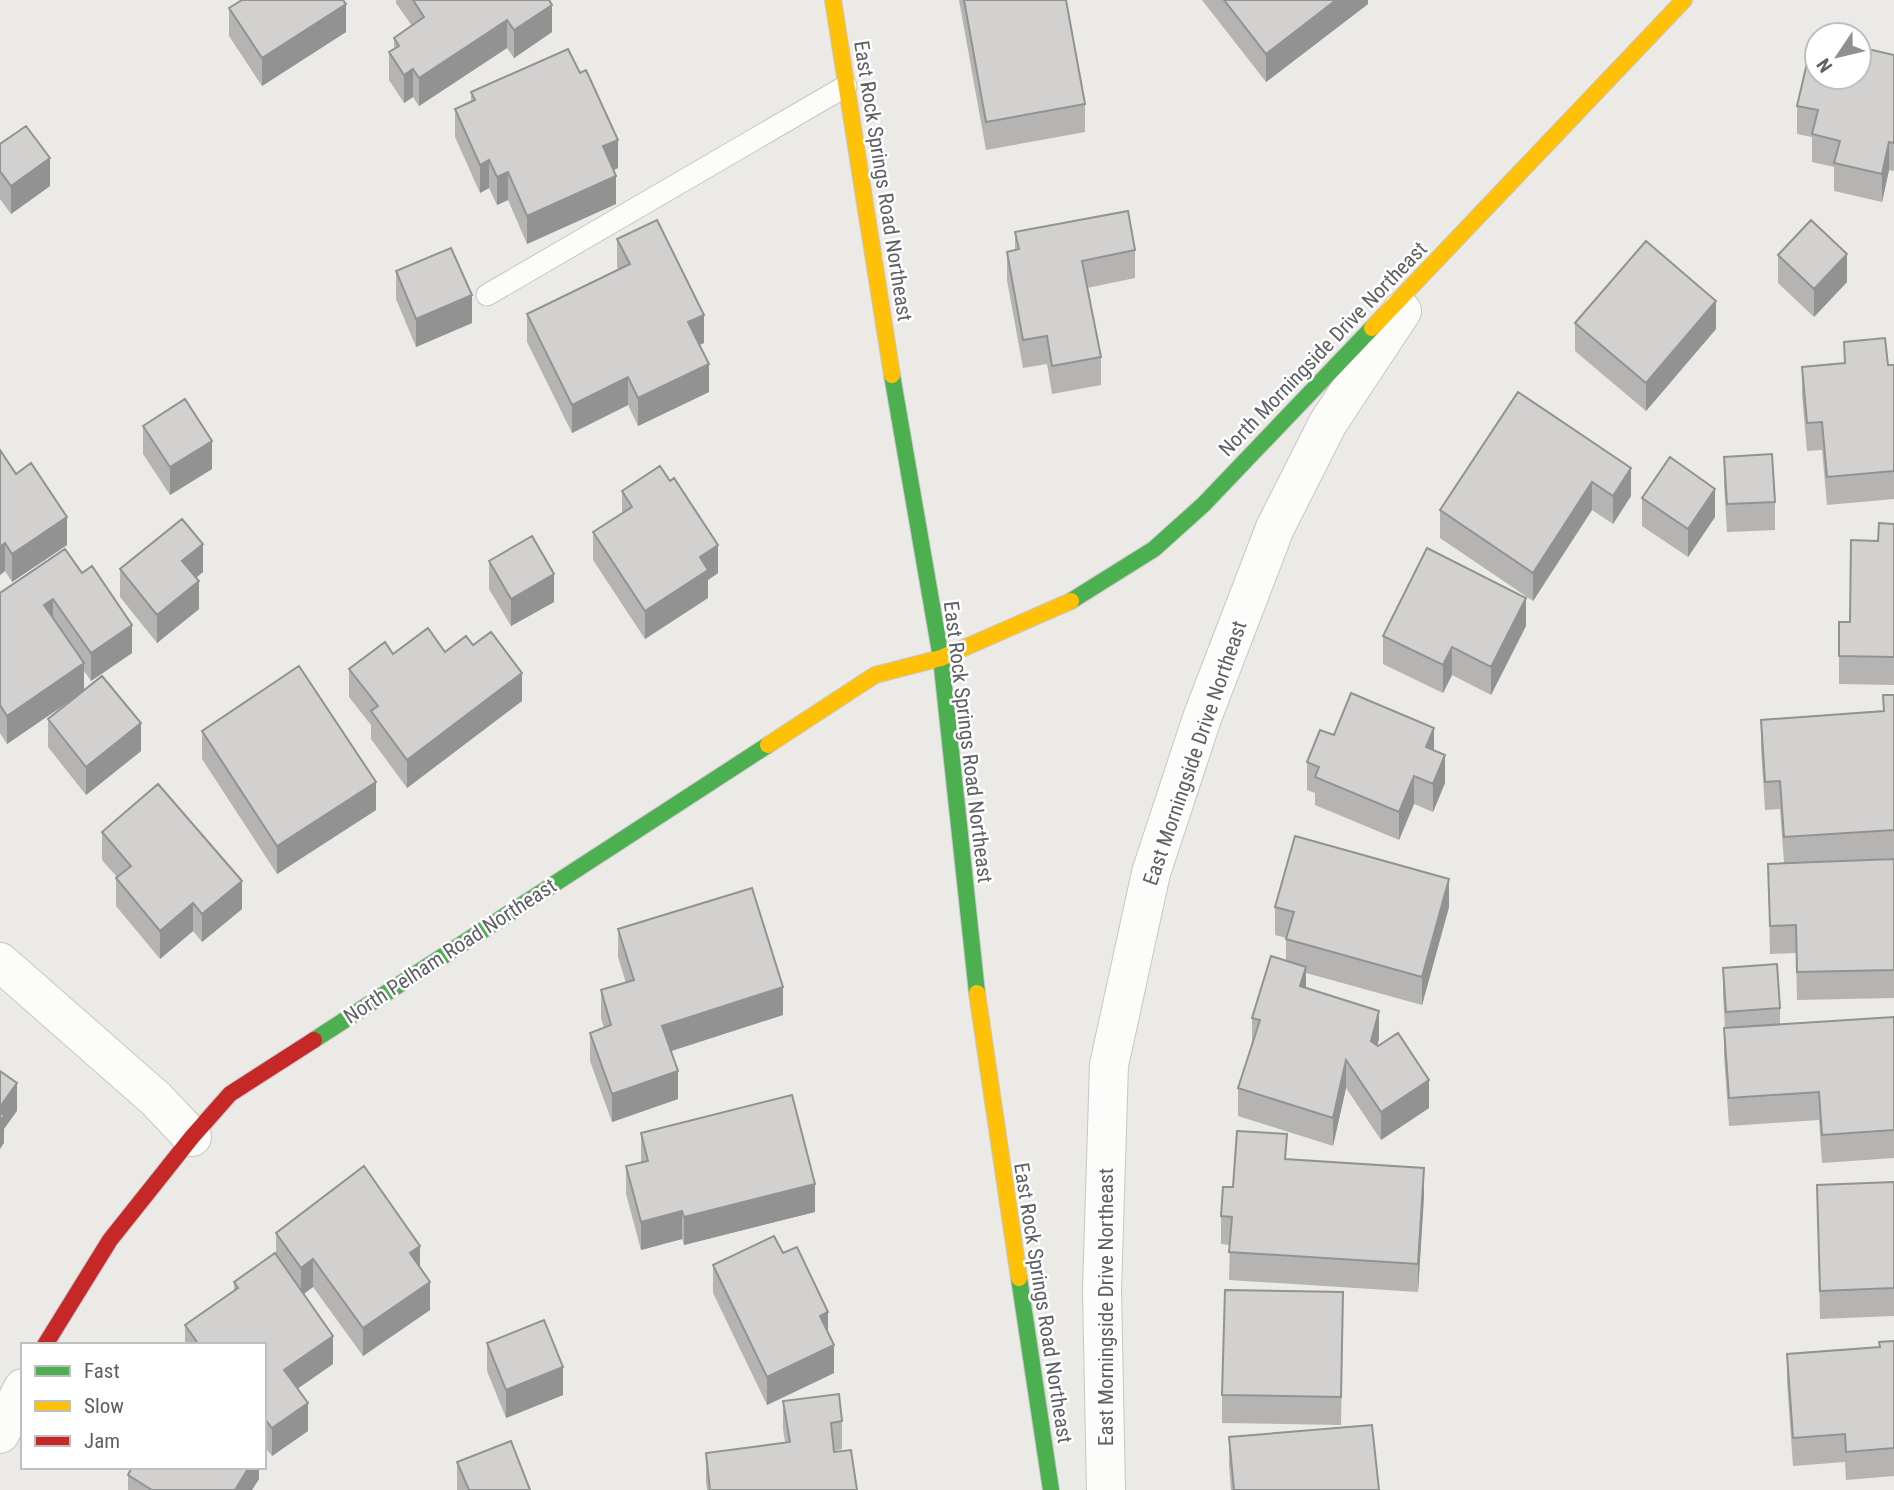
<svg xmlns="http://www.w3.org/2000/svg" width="1894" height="1490" font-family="'Roboto Condensed',sans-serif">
<rect width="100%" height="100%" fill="#ebeae7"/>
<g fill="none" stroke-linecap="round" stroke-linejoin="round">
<defs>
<path id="lane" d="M487 295 846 86"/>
<path id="street" d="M0 962 156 1099 192 1137
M0 1434 23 1388
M1106 1490 1102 1290 1109 1065 1151 873 1202 718 1275 528 1328 423 1402 311"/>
<path id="fast" d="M892 375 941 658 977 993
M1071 601 1154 549 1204 504 1372 328
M314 1040 768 745
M1019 1278 1051 1490"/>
<path id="slow" d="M833 0 892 375
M1372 328 1684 0
M768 745 875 675 941 658 1071 601
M977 993 1019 1278"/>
<path id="jam" d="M45 1345 110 1240 192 1137 230 1094 314 1040"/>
</defs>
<use href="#lane" stroke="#c6c6c6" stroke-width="23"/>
<use href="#street" stroke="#c6c6c6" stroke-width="40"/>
<use href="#fast" stroke="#c8c8c8" stroke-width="18"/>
<use href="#slow" stroke="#c8c8c8" stroke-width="18"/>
<use href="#jam" stroke="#c8c8c8" stroke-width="18"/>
<use href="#lane" stroke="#fcfcfb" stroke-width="21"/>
<use href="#street" stroke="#fcfcfb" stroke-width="38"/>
<use href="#fast" stroke="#4caf50" stroke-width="16"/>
<use href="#slow" stroke="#ffc107" stroke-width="16"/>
<use href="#jam" stroke="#c62828" stroke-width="16"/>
</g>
<path fill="#b5b4b3" d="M396 0H549L552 32 514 58 507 48 419 106 413 97 404 103 389 80V52L394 49V38L412 26 396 3Z
M959 0H1066L1085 104V132L986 150Z
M1202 0H1368V4L1266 82Z
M229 8 346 32 262 86 229 36Z
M1894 55V171L1889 170 1882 202 1834 191V167L1812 162V137L1797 134V106L1817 77Z
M471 92 618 168 614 170 616 204 527 244 508 200 497 205 489 188 480 193 455 137V109L471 102Z
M0 144 50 186 11 214 0 199Z
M1015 232 1135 250V278L1087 288 1101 357V385L1052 394 1047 364 1023 368 1007 280V252L1015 250Z
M617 239 704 343 699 345 709 392 638 426 628 405 572 433 527 342V314L618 269 617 267Z
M1778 255 1847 282 1814 317 1778 283Z
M396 271 472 323 416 347 396 299Z
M1575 323 1716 329 1646 411 1575 351Z
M1844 342 1888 365H1894V499L1827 505 1822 450 1807 451 1802 395V367L1844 363Z
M143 426 212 469 170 495 143 454Z
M0 450 67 545 12 582 5 571 0 575Z
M1724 457 1775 502V530L1727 532 1724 485Z
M1631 468V496L1613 524 1592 510 1533 601 1440 538V510Z
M622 491 718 573 708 580V598L645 639 593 560V532L622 513Z
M1642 498 1715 517 1688 557 1642 526Z
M1894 524V685L1839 684V622H1850L1878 541Z
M65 549 132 653 91 681 84 671V691L141 751 86 795 48 747V719L76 697 7 744 0 733V593Z
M489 561 554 602 511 626 489 589Z
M120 569 203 572 196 578 199 609 157 643 120 597Z
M1526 626 1491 695 1452 675 1443 693 1383 664V636Z
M445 652 522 701 407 788 371 739V725L349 697V669L393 654Z
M1883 695H1894V858L1846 861 1894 859V998L1797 1000 1796 953 1770 954 1768 864 1784 863 1780 809 1765 810 1761 748V720L1883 711Z
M202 731 376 810 277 874 202 759Z
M1334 735 1434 750 1445 783 1433 812 1414 804 1399 840 1315 805V793L1307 790V762Z
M102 832 242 909 202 942 193 931 160 959 116 906V878L117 877 102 860Z
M1275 907H1449L1422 1005 1306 973V988L1379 1039 1377 1045 1429 1108 1381 1140 1346 1088 1333 1146 1238 1116V1088L1252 1044V1018L1286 961V938L1275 935Z
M618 929 783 1015 671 1051 678 1099 612 1122 590 1061V1033L604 1028 601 1018V990L626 983 618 957Z
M1723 968 1780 1008V1024L1894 1017V1158L1822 1163 1819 1120 1729 1126 1724 1056V1028H1725L1723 996Z
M641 1133 815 1212 684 1245 682 1239 641 1250 626 1194V1166L641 1163Z
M1287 1159 1424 1196 1418 1292 1229 1280 1230 1245 1221 1244V1216L1233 1187Z
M1894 1182V1316L1820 1319 1817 1185Z
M276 1233 420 1268 430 1310 363 1356 313 1287 303 1294 333 1364 297 1389 308 1431 272 1456 264 1446V1345H185V1325L234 1291V1282L276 1255Z
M783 1253 828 1334 834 1373 767 1405 713 1293V1265Z
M1343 1320 1341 1425 1222 1423V1395Z
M1894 1341V1476L1846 1480 1845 1462 1793 1466 1787 1382V1354L1879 1347Z
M487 1343 563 1395 506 1418 487 1371Z
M783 1401 842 1421V1449L834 1451 857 1490H707L706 1481V1453L785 1442 783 1429Z
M1229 1437 1379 1490H1231L1229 1465Z
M457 1462 530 1490H457Z
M259 1467V1479L252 1490H128V1475Z"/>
<path fill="#939292" d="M1336 0H1368V4L1266 82V54Z
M346 4V32L262 86V58Z
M552 5V32L514 58V30Z
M507 20V48L419 106V78Z
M413 69V97L404 103V75Z
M618 140V168L603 174V146Z
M1889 142V170L1882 202V174Z
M50 158V186L11 214V186Z
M489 160V188L480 193V165Z
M508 172V200L497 205V177Z
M616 176V204L527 244V216Z
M1847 254V282L1814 317V289Z
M472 295V323L416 347V319Z
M1716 301V329L1646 411V383Z
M704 315V343L688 350V322Z
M709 364V392L638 426V398Z
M628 377V405L572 433V405Z
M212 441V469L170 495V467Z
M1631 468V496L1613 524V496Z
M1592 482V510L1533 601V573Z
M1715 489V517L1688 557V529Z
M67 517V545L12 582V554Z
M5 543V571L0 575V547Z
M203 544V572L182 589V561Z
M718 545V573L708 580V598L645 639V611L700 557Z
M554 574V602L511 626V599Z
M199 581V609L157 643V615Z
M1526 598V626L1491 695V667Z
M53 599V627L44 605Z
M132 625V653L91 681V653Z
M1452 647V675L1443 693V665Z
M84 663V691L7 744V716Z
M522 673V701L407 788V760Z
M141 723V751L86 795V767Z
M1434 728V756L1426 747Z
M1445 755V783L1433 812V784Z
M1414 776V804L1399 840V812Z
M376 782V810L277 874V846Z
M1449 879V907L1422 1005V977Z
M242 881V909L202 942V914Z
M193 903V931L160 959V931Z
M1306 967V995L1300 986Z
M783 987V1015L662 1054V1026Z
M1379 1011V1039L1371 1069V1041Z
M1346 1060V1088L1333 1146V1118Z
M678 1071V1099L612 1122V1094Z
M1429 1080V1108L1381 1140V1112Z
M17 1083V1111L4 1129V1143L0 1149V1107Z
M1424 1168V1196L1418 1292V1264Z
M815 1184V1212L684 1245V1217Z
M682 1211V1239L641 1250V1222Z
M420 1246V1274L410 1253Z
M313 1259V1287L301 1296V1268Z
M430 1282V1310L363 1356V1328Z
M828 1312V1340L820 1316Z
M333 1336V1364L284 1398V1370Z
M834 1345V1373L767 1405V1377Z
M563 1367V1395L506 1418V1390Z
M308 1403V1431L272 1456V1428Z
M249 1467H259V1479L252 1490H235Z"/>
<path fill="#d2d1d0" stroke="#939292" stroke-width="2" d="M242 0H343L346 4 262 58 229 8Z
M413 0H549L552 5 514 30 507 20 419 78 413 69 404 75 389 52 399 46 394 38 424 17Z
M964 0H1066L1085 104 986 122Z
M1224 0H1336L1266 54Z
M1859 47 1894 55V143L1889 142 1882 174 1834 163 1840 141 1812 134 1818 110 1797 106 1807 63 1817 65V77H1859Z
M568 49 580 73 586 70 618 140 603 146 616 176 527 216 508 172 497 177 489 160 480 165 455 109 475 100 471 92Z
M26 126 50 158 11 186 0 171V144Z
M1128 211 1135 250 1082 261 1101 357 1052 366 1047 336 1023 340 1007 252 1019 249 1015 232Z
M657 220 704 315 688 322 709 364 638 398 628 377 572 405 527 314 630 264 617 239Z
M1811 220 1847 254 1814 289 1778 255Z
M1646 241 1716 301 1646 383 1575 323Z
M451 248 472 295 416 319 396 271Z
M1885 338 1888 365H1894V471L1827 477 1822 422 1807 423 1802 367 1845 363 1844 342Z
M1518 392 1631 468 1613 496 1592 482 1533 573 1440 510Z
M185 399 212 441 170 467 143 426Z
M0 450 16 474 31 463 67 517 12 554 5 543 0 547Z
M1772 454 1775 502 1727 504 1724 457Z
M1670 457 1715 489 1688 529 1642 498Z
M660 466 670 481 674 478 718 545 700 557 708 570 645 611 593 532 632 507 622 491Z
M182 519 203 544 182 561 199 581 157 615 120 569Z
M1879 523 1894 524V657L1839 656V622H1850L1851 540 1878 541Z
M532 536 554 574 511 599 489 561Z
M1427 548 1526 598 1491 667 1452 647 1443 665 1383 636Z
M65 549 82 573 92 566 132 625 91 653 53 599 44 605 84 663 7 716 0 705V593Z
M428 628 445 652 466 636 473 645 491 632 522 673 407 760 371 711 378 706 349 669 385 642 393 654Z
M299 666 376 782 277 846 202 731Z
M102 676 141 723 86 767 48 719Z
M1351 693 1434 728 1426 747 1445 755 1433 784 1414 776 1399 812 1315 777 1319 767 1307 762 1320 730 1334 735Z
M1883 695H1894V830L1784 837 1780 781 1765 782 1761 720 1884 711Z
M158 784 242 881 202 914 193 903 160 931 116 878 131 866 102 832Z
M1295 836 1449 879 1422 977 1286 939 1294 912 1275 907Z
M1894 859V970L1797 972 1796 925 1770 926 1768 864Z
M752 888 783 987 662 1026 678 1071 612 1094 590 1033 611 1025 601 990 634 980 618 929Z
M1271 956 1306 967 1300 986 1379 1011 1371 1041 1378 1046 1398 1033 1429 1080 1381 1112 1346 1060 1333 1118 1238 1088 1260 1020 1252 1018Z
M1777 964 1780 1008 1726 1012 1723 968Z
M1894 1017V1130L1822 1135 1819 1092 1729 1098 1724 1028Z
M0 1071 17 1083 0 1107Z
M792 1095 815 1184 684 1217 682 1211 641 1222 626 1166 648 1161 641 1133Z
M0 1113 4 1115 0 1121Z
M1237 1131 1287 1134 1285 1159 1424 1168 1418 1264 1229 1252 1232 1217 1221 1216 1223 1187H1233Z
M364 1166 420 1246 410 1253 430 1282 363 1328 313 1259 301 1268 276 1233Z
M1894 1182V1288L1820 1291 1817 1185Z
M774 1236 783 1253 797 1247 828 1312 820 1316 834 1345 767 1377 713 1265Z
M275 1253 333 1336 284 1370 308 1403 272 1428 264 1418V1345H199L185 1325 238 1288 234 1282Z
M1225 1290 1343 1292 1341 1397 1222 1395Z
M544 1320 563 1367 506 1390 487 1343Z
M1894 1341V1448L1846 1452 1845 1434 1793 1438 1787 1354 1880 1347 1879 1342Z
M839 1394 842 1421 831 1423 834 1452 851 1450 857 1490H710L706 1453 790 1442 783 1401Z
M1372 1425 1379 1490H1234L1229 1437Z
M511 1441 530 1490H469L457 1462Z
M132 1467H249L235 1490H152L128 1475Z"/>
<g text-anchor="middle" stroke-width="5" stroke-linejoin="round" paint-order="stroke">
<g font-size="21" fill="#5d6064" stroke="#fff">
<text transform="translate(883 181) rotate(81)" y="7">East Rock Springs Road Northeast</text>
<text transform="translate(1323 349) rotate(-46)" y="7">North Morningside Drive Northeast</text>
<text transform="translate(968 742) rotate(83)" y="7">East Rock Springs Road Northeast</text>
<text transform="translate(1195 753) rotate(-71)" y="7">East Morningside Drive Northeast</text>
<text transform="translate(450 951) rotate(-33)" y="7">North Pelham Road Northeast</text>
<text transform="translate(1043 1303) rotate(81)" y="7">East Rock Springs Road Northeast</text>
<text transform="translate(1106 1307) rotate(-90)" y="7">East Morningside Drive Northeast</text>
</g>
</g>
<rect x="21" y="1343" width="245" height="126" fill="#ffffff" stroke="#bebfc1" stroke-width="2"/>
<rect x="35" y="1366" width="35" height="10" fill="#4caf50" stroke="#bebfc1" stroke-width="2"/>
<text x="84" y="1378" font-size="21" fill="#5d6064">Fast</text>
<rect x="35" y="1401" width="35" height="10" fill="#ffc107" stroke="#bebfc1" stroke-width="2"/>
<text x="84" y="1413" font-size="21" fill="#5d6064">Slow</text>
<rect x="35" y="1436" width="35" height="10" fill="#c62828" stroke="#bebfc1" stroke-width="2"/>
<text x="84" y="1448" font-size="21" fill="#5d6064">Jam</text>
<g transform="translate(1838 56) rotate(235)"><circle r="33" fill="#ffffff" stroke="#bebfc1" stroke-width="2"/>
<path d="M0-5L12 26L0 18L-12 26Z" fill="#8f9092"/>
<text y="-10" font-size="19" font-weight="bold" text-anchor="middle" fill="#5d6064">N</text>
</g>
</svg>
